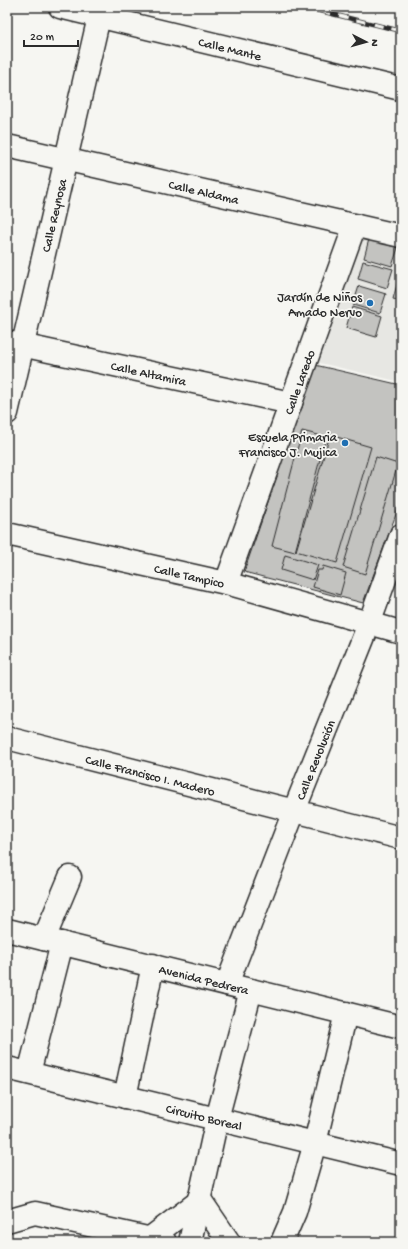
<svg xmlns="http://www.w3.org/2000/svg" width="408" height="1249" font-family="'Gochi Hand',sans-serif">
<rect width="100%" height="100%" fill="#f6f6f2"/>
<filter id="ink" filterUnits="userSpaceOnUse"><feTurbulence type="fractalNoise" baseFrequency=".025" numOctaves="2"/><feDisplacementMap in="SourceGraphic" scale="8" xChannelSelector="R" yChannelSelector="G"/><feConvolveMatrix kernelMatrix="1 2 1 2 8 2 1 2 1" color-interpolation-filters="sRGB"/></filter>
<g filter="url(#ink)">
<path fill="#e7e7e3" d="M364 234 401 244V382L316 362Z"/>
<path fill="#c3c3c0" stroke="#2b2b2b" d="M369 239 398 248 392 266 364 258Z
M363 261 393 269 387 288 358 279Z
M401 270V301L393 299Z
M359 286 386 294 380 313 353 305Z
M352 307 382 316 376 337 346 328Z
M315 365 401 385V501L363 603 244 572Z
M302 431 326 437 295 552 272 546Z
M330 435 371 447 337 563 296 551Z
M376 457 398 464 365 574 343 567Z
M285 555 318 565 313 580 281 570Z
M323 566 346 573 340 595 313 587 318 570H322Z"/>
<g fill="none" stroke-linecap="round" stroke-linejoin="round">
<defs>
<g id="minor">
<path id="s1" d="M60 7 401 89"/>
<path id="s2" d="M7 146 401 236"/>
<path id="s3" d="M7 342 291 403"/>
<path id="s4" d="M7 413 99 17"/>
<path id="s5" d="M7 534 226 583 401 632"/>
<path id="s6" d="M226 583 355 225"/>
<path id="s7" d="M7 738 401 838"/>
<path id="s8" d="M7 930 401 1027"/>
<path d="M44 939 70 877"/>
<path id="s9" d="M227 984 294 811 369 624 401 535"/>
<path id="s10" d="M7 1068 401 1164"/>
<path d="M29 1073 62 943"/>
<path d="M125 1097 153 965"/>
<path d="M199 1198 229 1242"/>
<path d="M7 1221 35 1213 165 1242"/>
<path d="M145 1242 198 1202"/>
<path d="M190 1242 217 1119 251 990"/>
<path d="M282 1242 295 1212 315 1143 346 1013"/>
</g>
</defs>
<use href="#minor" stroke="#2b2b2b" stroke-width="25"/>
<use href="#minor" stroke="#f6f6f2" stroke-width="22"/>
<defs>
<path id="rail" d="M304 7 401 31"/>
</defs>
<use href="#rail" stroke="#2b2b2b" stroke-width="4.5"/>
<use href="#rail" stroke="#f6f6f2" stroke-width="3" stroke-dasharray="9" stroke-linecap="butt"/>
</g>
</g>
<g fill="#1f6fb2" stroke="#f6f6f2" stroke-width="1.5">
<circle cx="370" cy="303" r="4"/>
<circle cx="345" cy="443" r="4"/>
</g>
<g text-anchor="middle" stroke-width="3.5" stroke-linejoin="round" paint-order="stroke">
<g font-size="13" fill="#2b2b2b" stroke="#f6f6f2">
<text dy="5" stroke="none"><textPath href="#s1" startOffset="175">Calle Mante</textPath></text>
<text dy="5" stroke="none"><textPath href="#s2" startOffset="202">Calle Aldama</textPath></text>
<text dy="5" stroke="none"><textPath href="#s4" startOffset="203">Calle Reynosa</textPath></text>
<text dy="5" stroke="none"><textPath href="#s3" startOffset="145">Calle Altamira</textPath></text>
<text dy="5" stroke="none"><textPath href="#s6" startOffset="214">Calle Laredo</textPath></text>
<text dy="5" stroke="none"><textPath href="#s5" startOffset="187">Calle Tampico</textPath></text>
<text dy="5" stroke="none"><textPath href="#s9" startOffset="241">Calle Revolución</textPath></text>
<text dy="5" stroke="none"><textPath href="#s7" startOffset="148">Calle Francisco I. Madero</textPath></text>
<text dy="5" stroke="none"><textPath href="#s8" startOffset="203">Avenida Pedrera</textPath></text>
<text dy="5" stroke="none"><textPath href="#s10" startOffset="203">Circuito Boreal</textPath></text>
</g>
<g font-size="13" fill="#2b2b2b" stroke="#f6f6f2" text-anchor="end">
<text x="362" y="301">Jardín de Niños<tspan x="362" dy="15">Amado Nervo</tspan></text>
<text x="337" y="441">Escuela Primaria<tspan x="337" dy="15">Francisco J. Mujica</tspan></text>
</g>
</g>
<rect width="408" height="1249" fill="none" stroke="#f6f6f2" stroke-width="24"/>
<rect x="12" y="12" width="384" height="1225" fill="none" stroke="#2b2b2b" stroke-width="1.5" filter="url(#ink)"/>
<g transform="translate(366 42) rotate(96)" stroke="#f6f6f2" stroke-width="3" paint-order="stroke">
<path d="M0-3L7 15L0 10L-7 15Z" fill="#2b2b2b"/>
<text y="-6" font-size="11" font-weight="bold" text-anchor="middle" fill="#2b2b2b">N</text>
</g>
<path d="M24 40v6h54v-6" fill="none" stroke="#2b2b2b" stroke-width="2"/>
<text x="30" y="40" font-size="12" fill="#2b2b2b" stroke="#f6f6f2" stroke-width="3" paint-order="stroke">20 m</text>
</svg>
